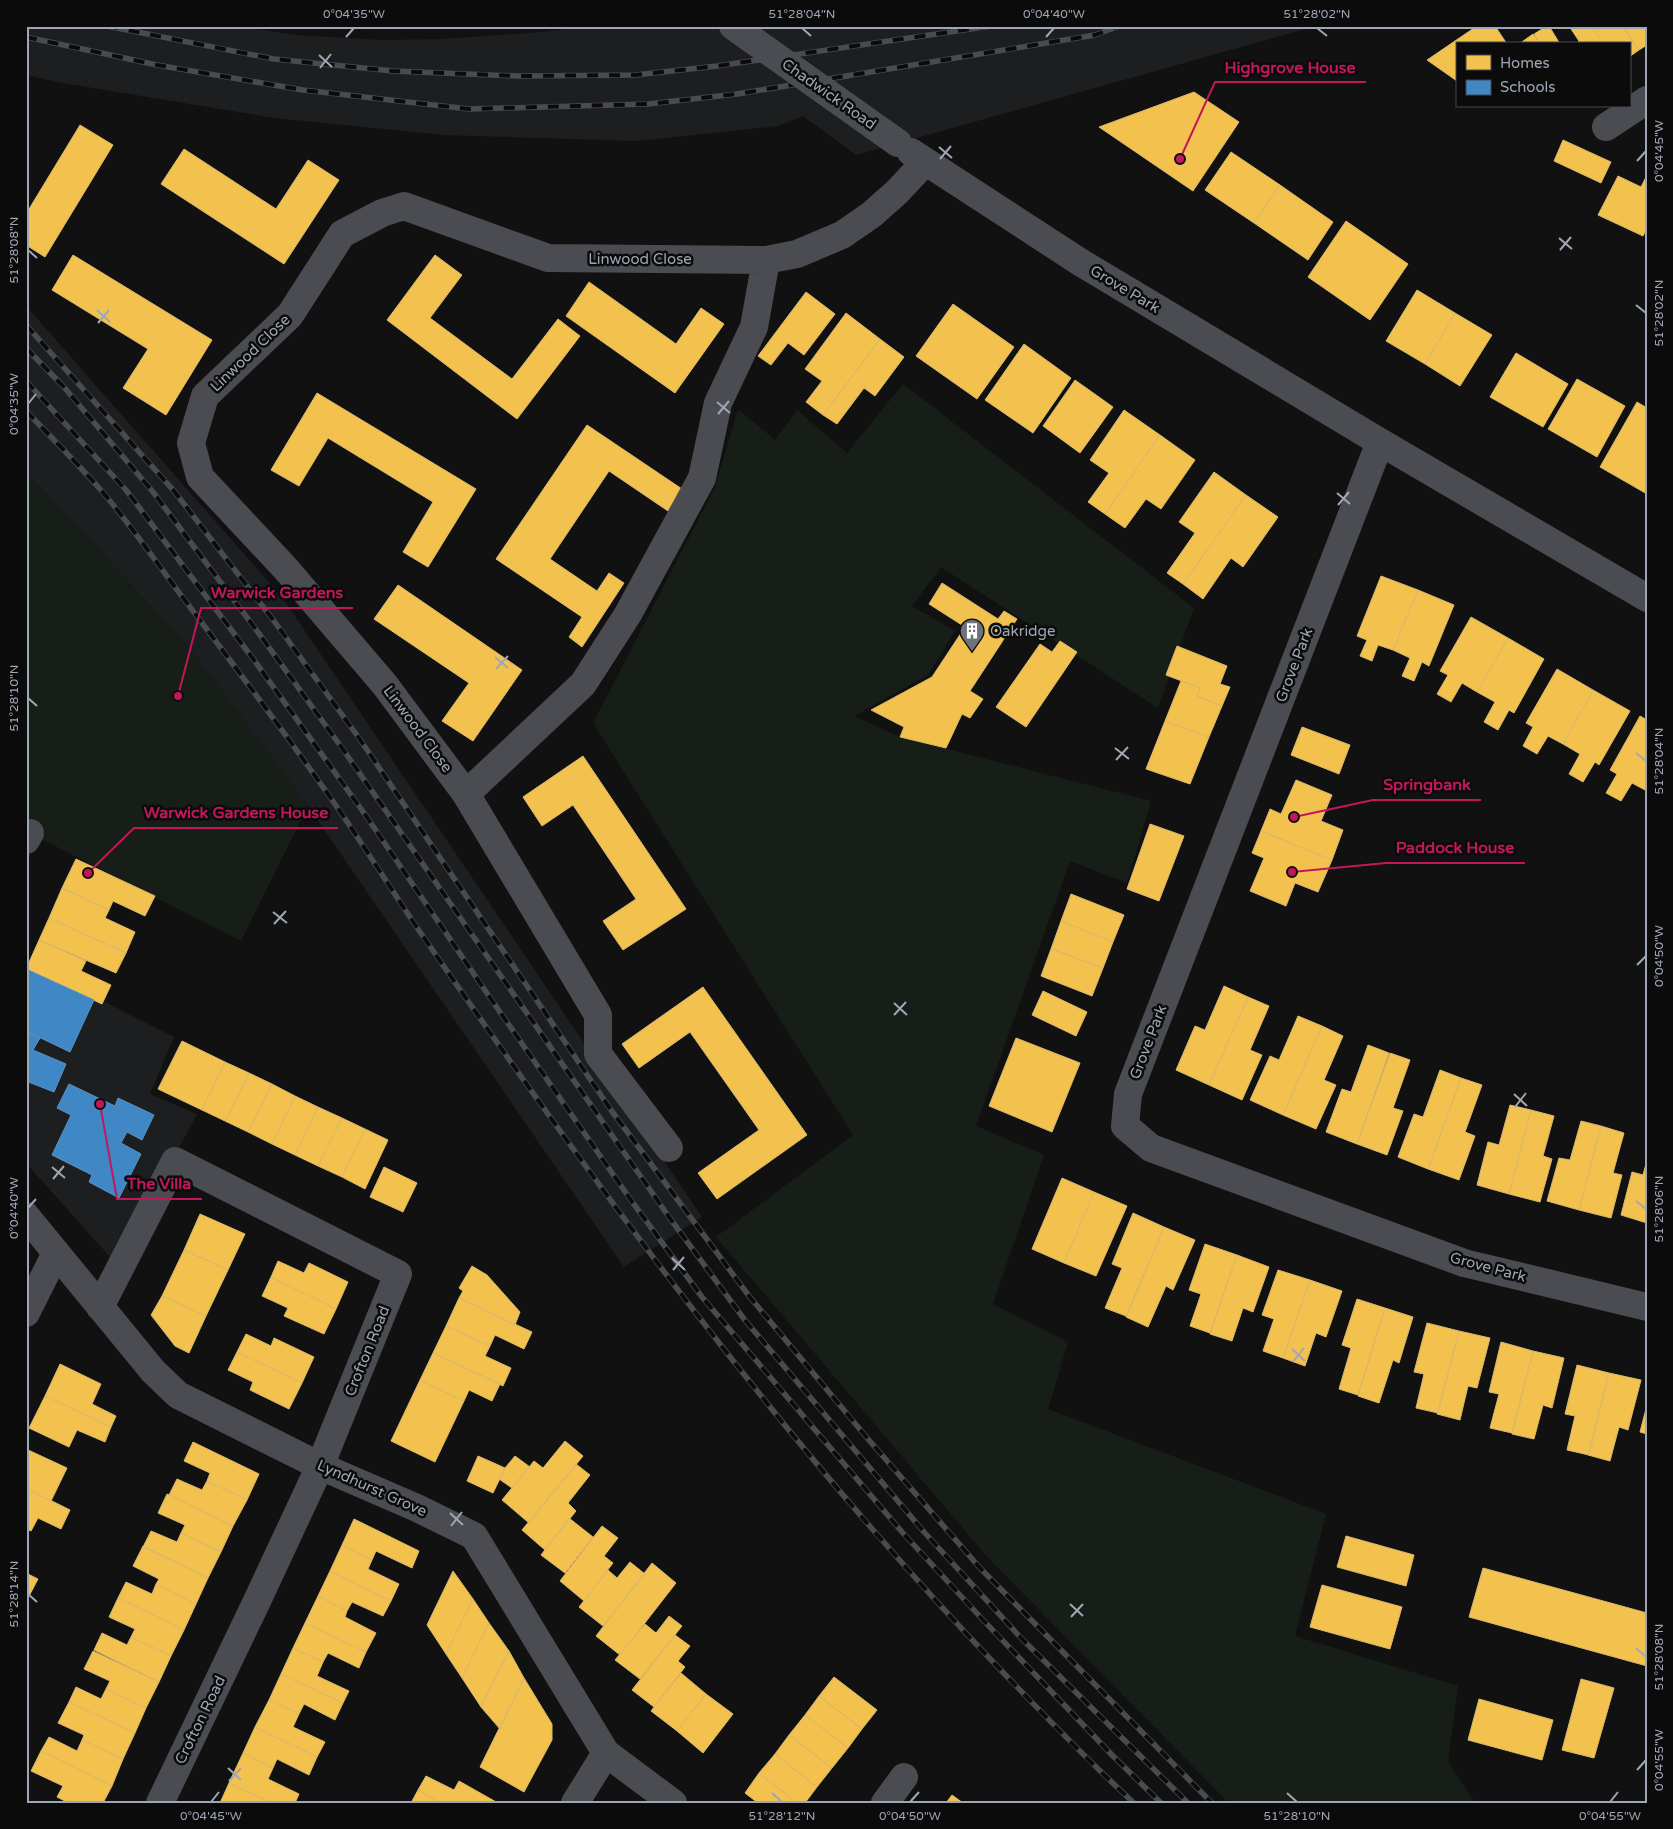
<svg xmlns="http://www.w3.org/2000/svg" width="1673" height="1829" font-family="'Varela Round',sans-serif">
<rect width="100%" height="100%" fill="#111"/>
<path fill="#1d1e20" d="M26 26H236L296 35 382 40 441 39 543 32 586 26H1316L856 155 803 116 778 126 638 141 444 135 274 118 57 82 26 75Z
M26 306 282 597 702 1217 624 1267 308 806 191 650 26 472Z
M26 962 174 1037 150 1094 197 1114 117 1265 26 1163Z"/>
<path fill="#171e17" d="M903 384 1194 608 1158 708 941 567 912 606 955 631 928 675 854 716 900 737 1151 801 1127 883 1070 861 976 1126 1044 1155 993 1304 1068 1342 1048 1409 1326 1514 1295 1636 1458 1686 1448 1761 1475 1803H1229L988 1558 716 1237 853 1135 593 723 715 487 738 409 775 440 797 410 847 453Z
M26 472 191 650 308 806 241 941 26 831Z"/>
<path fill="#f2c14e" stroke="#d9b96d" d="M1477 26H1495L1507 44H1457V81L1427 60Z
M1547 26H1549L1560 44H1540L1534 34Z
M1569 26H1591L1604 44H1576L1579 41Z
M1591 26H1622L1639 50 1629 57V44H1604Z
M1622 26H1647V45L1639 50Z
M1533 34 1540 44H1519Z
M1194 92 1239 122 1193 191 1099 127Z
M80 125 113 145 45 257 26 245V214Z
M1563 140 1611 162 1601 183 1554 161Z
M184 149 276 209 308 160 339 180 284 264 161 184Z
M1231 152 1280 185 1254 223 1205 190Z
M1647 175V228L1643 236 1598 215 1618 176 1641 187Z
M1280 185 1333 222 1308 260 1254 223Z
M1346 221 1408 264 1370 320 1308 277Z
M73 255 212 340 166 415 123 388 148 349 52 290Z
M435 255 462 275 430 318 512 379 558 319 580 336 517 419 387 320Z
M589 282 676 344 701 308 724 324 675 393 566 316Z
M1417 290 1455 313 1425 364 1386 341Z
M806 292 835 314 804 355 788 343 771 365 758 356Z
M953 304 1014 347 977 399 916 356Z
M846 313 880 339 823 415 806 402 822 381 805 369Z
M1455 313 1492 335 1460 386 1425 364Z
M880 339 904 357 875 396 864 388 837 424 823 415Z
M1024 344 1071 378 1033 433 985 400Z
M1516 353 1568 384 1543 427 1490 397Z
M1577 379 1625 406 1597 457 1548 429Z
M1075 380 1113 407 1080 453 1043 426Z
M317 393 476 489 428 567 403 552 433 502 328 438 299 486 271 470Z
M1637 402 1647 408V494L1600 467Z
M1124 410 1160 435 1105 514 1088 502 1109 473 1090 460Z
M587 425 682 489 668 511 609 471 550 559 597 591 609 573 624 583 582 647 569 637 582 617 496 559Z
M1160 435 1195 460 1161 509 1146 499 1125 528 1105 514Z
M1214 472 1246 495 1183 584 1167 573 1195 533 1179 522Z
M1246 495 1278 517 1243 567 1231 558 1203 599 1183 584Z
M1381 576 1418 590 1393 650 1378 645 1372 661 1360 656 1367 640 1357 636Z
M942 583 998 619 1004 611 1017 619 970 691 983 699 970 718 962 714 946 748 900 737 904 727 871 710 932 677 965 627 929 604Z
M398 585 522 670 473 741 442 721 469 683 374 619Z
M1418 590 1454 605 1429 666 1422 662 1414 681 1402 676 1410 658 1393 650Z
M1471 617 1508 638 1477 692 1462 683 1451 702 1437 694 1448 675 1440 671Z
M1508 638 1544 659 1514 713 1509 710 1498 730 1484 722 1495 702 1477 692Z
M1060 641 1077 652 1026 727 996 707 1040 644 1052 652Z
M1177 646 1227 666 1220 684 1230 687 1222 706 1197 696 1200 688 1166 675Z
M1557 669 1593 690 1563 744 1548 736 1537 754 1523 746 1533 727 1526 723Z
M1181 681 1200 688 1197 696 1222 706 1209 737 1165 721Z
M1593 690 1630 711 1599 765 1595 762 1583 782 1569 774 1580 754 1563 744Z
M1640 716 1647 720V791L1632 783 1621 801 1606 793 1617 774 1610 770Z
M1165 721 1209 737 1190 784 1146 769Z
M1302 727 1350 745 1339 774 1291 755Z
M583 756 686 909 623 950 603 921 636 899 573 805 542 826 523 797Z
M1296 780 1332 795 1321 821 1343 830 1332 860 1261 831 1270 809 1281 814Z
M1150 824 1184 836 1159 901 1127 889Z
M1261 831 1332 860 1318 892 1295 883 1286 906 1250 891 1264 858 1252 853Z
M76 859 155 896 145 916 113 901 109 910 62 888Z
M62 888 109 910 105 918 135 932 126 953 49 918Z
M1071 894 1124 915 1113 942 1061 921Z
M49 918 126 953 116 973 39 940Z
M1061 921 1113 942 1103 968 1051 949Z
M39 940 86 961 81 971 111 985 102 1004 26 969Z
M1051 949 1103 968 1092 996 1041 976Z
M1224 986 1248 997 1209 1085 1176 1070 1195 1026 1205 1030Z
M703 987 807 1135 717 1199 698 1173 759 1130 690 1032 639 1068 622 1044Z
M1043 991 1087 1012 1076 1036 1032 1015Z
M1248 997 1269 1006 1250 1050 1262 1055 1242 1100 1209 1085Z
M1298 1016 1322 1026 1283 1115 1250 1100 1270 1056 1279 1060Z
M1322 1026 1343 1036 1324 1080 1336 1085 1316 1129 1283 1115Z
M1016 1038 1080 1063 1052 1132 989 1106Z
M182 1041 225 1062 202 1110 158 1089Z
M1368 1045 1389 1053 1357 1144 1326 1132 1342 1089 1351 1092Z
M1390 1053 1410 1060 1393 1108 1403 1111 1387 1155 1357 1144Z
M225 1062 249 1073 225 1121 202 1110Z
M1440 1070 1461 1078 1428 1169 1398 1157 1414 1114 1423 1117Z
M249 1073 272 1084 248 1132 225 1121Z
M1461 1078 1482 1085 1465 1132 1475 1136 1459 1180 1428 1169Z
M272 1084 295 1096 272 1144 248 1132Z
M295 1096 318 1107 295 1155 272 1144Z
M1510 1105 1531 1110 1509 1194 1477 1185 1488 1142 1499 1145Z
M318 1107 342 1118 318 1166 295 1155Z
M1531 1110 1554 1116 1543 1156 1552 1159 1540 1202 1509 1194Z
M342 1118 365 1129 342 1177 318 1166Z
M1581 1121 1601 1126 1579 1210 1547 1201 1559 1158 1570 1160Z
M1601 1126 1624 1133 1613 1173 1622 1175 1611 1218 1579 1210Z
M365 1129 388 1140 365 1189 342 1177Z
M1647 1160V1223L1621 1215 1632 1172 1643 1175Z
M384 1167 417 1183 403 1212 370 1197Z
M1062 1178 1094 1192 1064 1263 1032 1249Z
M1094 1192 1127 1206 1096 1276 1064 1263Z
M1133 1213 1164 1227 1126 1316 1105 1308 1122 1268 1112 1264Z
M200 1214 245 1234 228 1270 184 1250Z
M1164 1227 1195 1240 1173 1290 1166 1286 1148 1327 1126 1317Z
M1205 1244 1237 1255 1210 1333 1190 1326 1201 1294 1189 1290Z
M184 1250 228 1270 206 1316 162 1296Z
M1237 1255 1269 1267 1253 1312 1243 1308 1232 1341 1210 1334Z
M278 1261 304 1273 309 1263 348 1282 336 1309 271 1277Z
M472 1266 487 1275 520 1312 515 1325 459 1298 463 1291 459 1288Z
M1278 1270 1310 1280 1283 1358 1263 1351 1274 1319 1262 1315Z
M271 1277 336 1309 324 1334 284 1316 288 1308 262 1296Z
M1310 1280 1342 1291 1326 1337 1316 1333 1305 1366 1283 1358Z
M162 1296 206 1316 189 1353 175 1346 151 1315Z
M459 1298 532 1332 524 1349 495 1335 490 1346 446 1326Z
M1357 1299 1385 1308 1358 1395 1339 1389 1351 1348 1342 1345Z
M1385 1308 1413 1317 1399 1363 1393 1360 1379 1403 1358 1396Z
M1427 1323 1459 1331 1438 1413 1416 1408 1424 1374 1414 1372Z
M446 1326 490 1346 485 1356 511 1368 503 1386 433 1353Z
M1459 1331 1490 1338 1477 1388 1468 1386 1460 1420 1437 1414Z
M246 1334 271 1346 274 1338 314 1357 302 1383 237 1352Z
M1501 1342 1533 1351 1512 1433 1490 1428 1499 1394 1489 1392Z
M1533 1351 1564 1358 1552 1408 1543 1405 1534 1439 1512 1434Z
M237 1352 302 1383 289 1409 250 1390 253 1382 228 1370Z
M433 1353 500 1384 492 1401 469 1390 464 1401 420 1380Z
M60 1364 101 1384 92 1404 116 1416 111 1427 45 1396Z
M1577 1365 1609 1373 1589 1455 1567 1450 1575 1416 1565 1414Z
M1609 1373 1641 1380 1628 1430 1619 1427 1610 1461 1588 1455Z
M420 1380 464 1401 435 1462 391 1441Z
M45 1396 111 1427 105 1442 77 1430 69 1447 29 1428Z
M1647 1405V1434L1640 1432Z
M565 1441 583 1456 529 1523 502 1500 534 1461 543 1468Z
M193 1442 259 1474 247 1500 207 1481 210 1473 184 1461Z
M26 1449 67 1468 51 1501 26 1488Z
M478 1456 505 1468 493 1493 467 1481Z
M515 1456 530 1467 512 1488 499 1479 505 1468Z
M576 1464 590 1475 568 1503 576 1511 545 1550 522 1530Z
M177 1479 202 1490 207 1481 247 1500 233 1526 169 1495Z
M26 1488 70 1510 61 1529 38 1518 31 1531 26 1529Z
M167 1494 233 1526 221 1552 181 1533 185 1525 158 1513Z
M569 1518 593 1537 565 1573 541 1555Z
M354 1519 419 1551 412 1568 376 1551 372 1560 342 1545Z
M602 1526 618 1538 604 1556 613 1563 584 1601 560 1581Z
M151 1531 177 1542 181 1533 221 1552 208 1578 143 1547Z
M1346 1536 1414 1555 1406 1586 1337 1567Z
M342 1545 372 1560 368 1569 399 1584 391 1601 330 1571Z
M143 1546 208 1578 196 1604 156 1584 159 1579 133 1566Z
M630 1562 645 1574 603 1626 579 1607 608 1570 617 1578Z
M652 1563 676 1583 620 1655 596 1636Z
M1483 1568 1647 1613V1666L1469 1617Z
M330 1571 391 1601 383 1616 352 1602 347 1611 318 1596Z
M453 1571 473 1599 446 1654 427 1625Z
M26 1573 38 1579 28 1598 26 1597Z
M126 1582 152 1594 156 1584 196 1604 184 1630 118 1598Z
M1322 1585 1402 1607 1390 1649 1310 1627Z
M318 1596 347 1611 345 1617 376 1633 366 1652 305 1623Z
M118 1598 184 1630 171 1656 131 1637 135 1629 109 1617Z
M473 1599 489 1623 462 1678 446 1654Z
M669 1616 682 1626 640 1679 615 1660 645 1624 656 1633Z
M305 1623 366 1652 359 1668 328 1653 323 1662 293 1648Z
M489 1623 509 1651 481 1707 462 1678Z
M102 1633 127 1645 131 1637 171 1656 159 1682 94 1650Z
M675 1635 690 1646 678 1661 685 1667 654 1707 632 1690Z
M293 1648 323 1662 317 1676 349 1691 343 1703 281 1674Z
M93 1651 159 1682 146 1708 106 1689 110 1681 84 1669Z
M509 1651 524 1678 500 1729 481 1707Z
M681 1673 706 1694 677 1731 651 1711Z
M281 1674 343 1703 335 1720 304 1704 299 1714 269 1700Z
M834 1677 877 1710 862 1729 819 1696Z
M524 1678 552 1724V1740L524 1792 480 1767Z
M1581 1679 1614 1688 1594 1758 1562 1750Z
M76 1687 101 1699 106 1689 146 1708 135 1733 69 1702Z
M706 1694 733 1714 703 1753 677 1731Z
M819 1696 862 1729 848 1748 805 1715Z
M1479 1699 1553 1720 1542 1760 1468 1740Z
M269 1700 299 1714 293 1727 325 1742 317 1757 255 1727Z
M69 1702 135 1733 123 1759 82 1740 84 1735 58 1723Z
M805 1715 848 1748 832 1768 789 1735Z
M255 1727 317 1757 309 1775 277 1759 273 1768 243 1753Z
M789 1735 832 1768 817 1787 775 1754Z
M49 1737 77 1751 82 1740 123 1759 112 1786 41 1751Z
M41 1751 112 1786 103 1803H69L57 1797 63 1786 31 1771Z
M243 1753 273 1768 268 1779 299 1794 295 1803H272L229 1783Z
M775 1754 817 1787 805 1803H797L759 1773Z
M759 1773 797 1803H758L745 1793Z
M426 1776 454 1790 459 1781 498 1803H441L418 1790Z
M229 1783 272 1803H220Z
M418 1790 441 1803H411Z
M952 1795 963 1803H946Z"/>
<path fill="#3f88c5" stroke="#5c91c0" d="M26 969 94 1000 70 1052 26 1031Z
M26 1031 40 1038 33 1050 66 1064 54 1092 26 1081Z
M69 1084 115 1106 118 1098 154 1115 142 1140 127 1132 121 1143 141 1154 119 1198 89 1182 92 1175 52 1155 71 1115 57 1108Z"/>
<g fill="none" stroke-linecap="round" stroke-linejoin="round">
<path stroke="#4a4c51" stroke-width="28" d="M1606 127 1647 100
M911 152 1080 262 1380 442 1647 598
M1380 442 1128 1094 1125 1126 1151 1148 1464 1263 1647 1307
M466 794 583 684 628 614 702 478 718 403 754 327 766 260
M26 840 30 833
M669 1148 598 1054V1015L466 794 385 685 286 569 200 477 191 443 205 396 290 315 342 234 382 213 404 206 548 258 766 260 797 254 842 235 871 215 897 192 925 162
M26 1216 153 1371 178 1395 320 1466 417 1508 474 1536 606 1753 673 1803
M100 1307 175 1161 398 1274 320 1466 257 1601 160 1803
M26 1313 56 1253
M575 1803 606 1753
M885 1803 904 1777"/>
<defs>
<path id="rail" d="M107 26 274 59 393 71 518 76 635 75 717 66 991 26
M26 37 157 65 303 90 469 109 648 104 737 94 1095 35 1119 26
M26 325 174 491 274 621 359 738 611 1110 749 1296 868 1439 980 1568 1212 1803
M26 348 63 386 153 492 260 635 342 748 669 1217 744 1319 924 1532 1022 1639 1188 1803
M26 381 126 490 254 660 364 813 493 1002 633 1203 702 1297 902 1532 984 1621 1113 1756 1161 1803
M26 411C51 437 76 462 100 489 131 525 158 565 187 603 232 663 277 722 320 783 355 831 386 882 420 932 596 1187 780 1439 995 1664 1040 1711 1086 1759 1134 1803"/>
</defs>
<use href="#rail" stroke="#494c4f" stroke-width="5.5"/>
<use href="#rail" stroke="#0b0b0c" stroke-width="4" stroke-dasharray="11" stroke-linecap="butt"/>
<path stroke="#4a4c51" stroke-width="28" d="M733 26 898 143"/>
</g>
<path fill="none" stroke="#9fa7b4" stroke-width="2" d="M802 28 811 36M1317 28 1327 36M346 37 354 28M1046 37 1054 28M319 55 332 67M320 68 331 54M939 147 952 158M940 159 951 146M1637 161 1646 151M1559 238 1572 249M28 250 37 258M1560 250 1571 237M1636 305 1646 313M97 310 110 322M98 323 109 310M717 402 730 413M28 404 36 394M718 414 729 401M1337 493 1350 504M1338 505 1349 492M495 657 508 668M496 669 508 656M28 698 37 706M1115 748 1129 759M1636 753 1646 761M1116 760 1128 747M273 912 287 923M274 924 286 911M1637 965 1646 956M894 1003 907 1015M894 1015 906 1002M1514 1094 1527 1106M1515 1107 1526 1093M52 1167 65 1178M53 1179 64 1166M1636 1201 1646 1209M28 1208 36 1199M672 1258 685 1270M673 1270 684 1257M1292 1349 1305 1361M1293 1362 1304 1348M450 1513 463 1525M451 1526 462 1512M28 1594 37 1602M1070 1604 1083 1616M1071 1617 1083 1604M1636 1648 1646 1657M228 1768 241 1780M1637 1770 1646 1760M229 1781 241 1768M772 1793 782 1802M1287 1793 1297 1802M211 1802 219 1792M910 1802 919 1792M1610 1802 1618 1792"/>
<defs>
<symbol id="building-pin" viewBox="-11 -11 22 30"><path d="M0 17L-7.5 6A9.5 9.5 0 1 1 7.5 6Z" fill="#6d727b" stroke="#0b0b0c"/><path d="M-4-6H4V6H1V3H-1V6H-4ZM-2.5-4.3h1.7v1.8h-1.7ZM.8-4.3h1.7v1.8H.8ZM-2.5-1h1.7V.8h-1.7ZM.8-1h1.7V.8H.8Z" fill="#fff"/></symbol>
</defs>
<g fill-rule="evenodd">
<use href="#building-pin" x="958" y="617" width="28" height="38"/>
</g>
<g text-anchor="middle" stroke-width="5" stroke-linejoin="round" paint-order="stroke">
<g font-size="15" fill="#9fa7b4" stroke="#0b0b0c">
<text transform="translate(829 94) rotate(35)" y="5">Chadwick Road</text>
<text x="640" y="264">Linwood Close</text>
<text transform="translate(1125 289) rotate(31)" y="5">Grove Park</text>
<text transform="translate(250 353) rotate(-44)" y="5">Linwood Close</text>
<text transform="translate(1294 665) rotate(-69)" y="5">Grove Park</text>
<text transform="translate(418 729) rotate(53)" y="5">Linwood Close</text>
<text transform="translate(1148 1042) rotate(-69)" y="5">Grove Park</text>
<text transform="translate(1488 1267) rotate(15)" y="5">Grove Park</text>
<text transform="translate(367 1351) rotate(-68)" y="5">Crofton Road</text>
<text transform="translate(372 1488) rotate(24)" y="5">Lyndhurst Grove</text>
<text transform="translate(200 1720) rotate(-64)" y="5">Crofton Road</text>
</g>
<g font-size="15" fill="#9fa7b4" stroke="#0b0b0c" text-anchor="start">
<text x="990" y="636">Oakridge</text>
</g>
</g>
<path fill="none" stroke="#c2185b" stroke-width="2" d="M1180 159L1215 82H1366M178 696L201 608H353M1294 817L1373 800H1481M88 873L134 828H338M1292 872L1386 863H1525M100 1104L117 1199H202"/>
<g fill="#c2185b" stroke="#0b0b0c" stroke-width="2">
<circle cx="1180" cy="159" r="5"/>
<circle cx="178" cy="696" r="5"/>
<circle cx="1294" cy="817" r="5"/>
<circle cx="88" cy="873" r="5"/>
<circle cx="1292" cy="872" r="5"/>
<circle cx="100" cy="1104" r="5"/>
</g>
<g font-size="16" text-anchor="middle" font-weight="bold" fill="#c2185b" stroke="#0b0b0c" stroke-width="5" stroke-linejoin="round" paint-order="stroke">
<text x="1290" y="73">Highgrove House</text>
<text x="277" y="598">Warwick Gardens</text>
<text x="1427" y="790">Springbank</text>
<text x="236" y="818">Warwick Gardens House</text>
<text x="1455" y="853">Paddock House</text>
<text x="159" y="1189">The Villa</text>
</g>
<rect width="1673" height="1829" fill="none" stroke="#0b0b0c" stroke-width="55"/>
<rect x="1456" y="42" width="175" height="65" fill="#0b0b0c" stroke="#46494f"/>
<rect x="1466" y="55" width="25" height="15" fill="#f2c14e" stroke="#46494f"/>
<text x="1500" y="68" font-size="15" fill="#9fa7b4">Homes</text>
<rect x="1466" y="80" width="25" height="15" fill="#3f88c5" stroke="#46494f"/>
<text x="1500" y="92" font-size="15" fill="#9fa7b4">Schools</text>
<rect x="28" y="28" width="1618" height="1774" fill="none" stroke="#9fa7b4" stroke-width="2"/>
<g font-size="12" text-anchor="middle" fill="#9fa7b4">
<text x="354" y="18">0°04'35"W</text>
<text x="802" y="18">51°28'04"N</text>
<text x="1054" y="18">0°04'40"W</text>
<text x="1317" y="18">51°28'02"N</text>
<text transform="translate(1659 151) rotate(-90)" y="4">0°04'45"W</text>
<text transform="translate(14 250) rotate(-90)" y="4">51°28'08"N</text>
<text transform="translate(1659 313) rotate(-90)" y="4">51°28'02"N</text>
<text transform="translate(14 404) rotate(-90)" y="4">0°04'35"W</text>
<text transform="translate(14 698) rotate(-90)" y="4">51°28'10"N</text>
<text transform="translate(1659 761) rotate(-90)" y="4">51°28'04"N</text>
<text transform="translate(1659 956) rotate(-90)" y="4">0°04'50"W</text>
<text transform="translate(14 1208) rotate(-90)" y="4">0°04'40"W</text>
<text transform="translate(1659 1209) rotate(-90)" y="4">51°28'06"N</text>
<text transform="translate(14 1594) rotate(-90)" y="4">51°28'14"N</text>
<text transform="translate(1659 1657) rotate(-90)" y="4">51°28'08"N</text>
<text transform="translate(1659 1760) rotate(-90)" y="4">0°04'55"W</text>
<text x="211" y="1820">0°04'45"W</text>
<text x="782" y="1820">51°28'12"N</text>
<text x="910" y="1820">0°04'50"W</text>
<text x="1297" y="1820">51°28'10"N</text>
<text x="1610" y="1820">0°04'55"W</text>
</g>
</svg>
